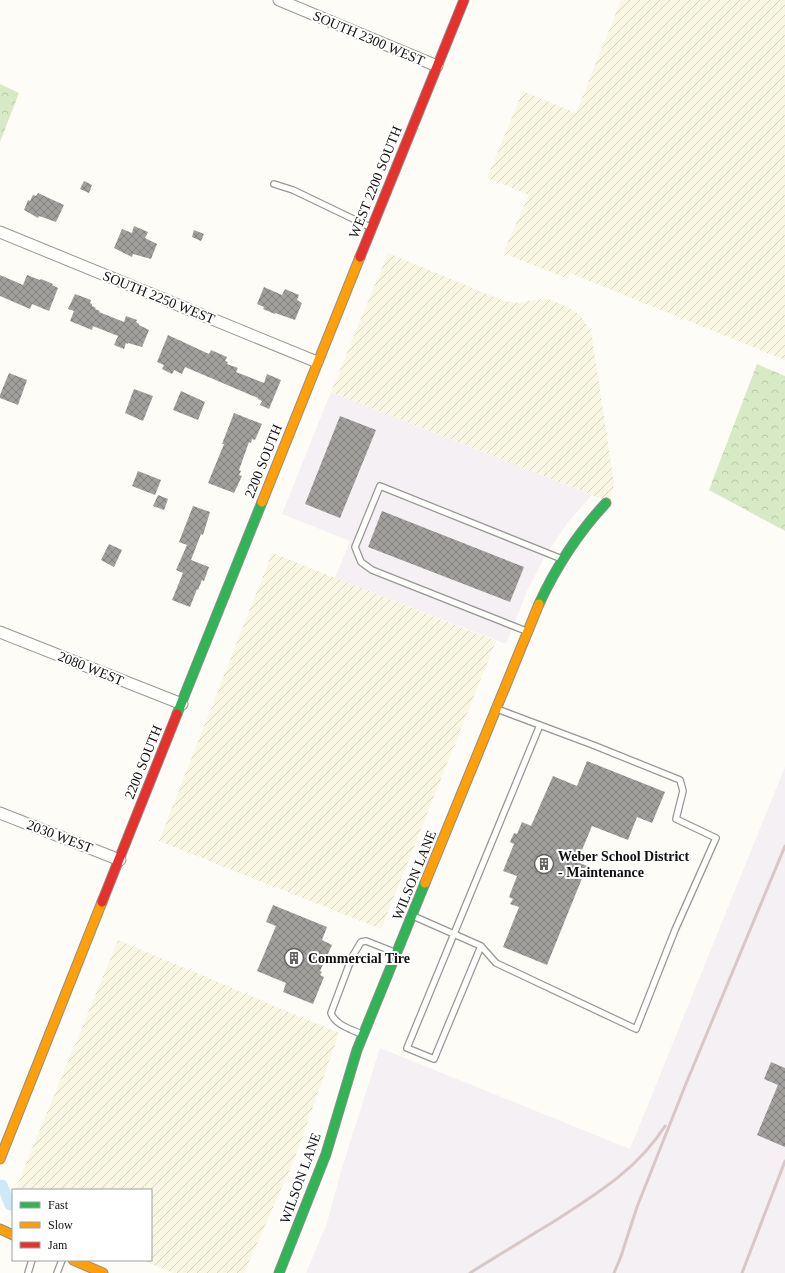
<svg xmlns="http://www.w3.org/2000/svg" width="785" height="1273" font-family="'Times New Roman',serif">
<defs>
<pattern id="farmland-furrows" width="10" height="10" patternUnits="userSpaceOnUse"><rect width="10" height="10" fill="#f9f7e4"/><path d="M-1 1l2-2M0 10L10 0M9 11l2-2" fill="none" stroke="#d4d3c3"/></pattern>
<pattern id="forest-crowns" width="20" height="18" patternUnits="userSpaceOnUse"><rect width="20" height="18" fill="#d8eac5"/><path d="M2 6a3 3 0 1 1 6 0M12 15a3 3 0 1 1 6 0" fill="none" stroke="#b8c8a8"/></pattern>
<pattern id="building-cross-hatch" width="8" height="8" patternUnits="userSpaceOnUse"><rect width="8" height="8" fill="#a19f9c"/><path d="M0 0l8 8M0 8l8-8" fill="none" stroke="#82807e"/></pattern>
</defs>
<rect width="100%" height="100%" fill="#fdfcf7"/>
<path fill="#f5f0f3" d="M331 392 592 495 568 522 546 554 527 591 506 644 335 578 350 541 282 514Z
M785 767V1273H306L327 1223 341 1171 380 1048 630 1149Z"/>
<path fill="url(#farmland-furrows)" d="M621 0H785V360L570 273 568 279 503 253 529 195 487 178 523 91 576 113Z
M388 253 504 301 519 303 533 300 548 299 568 307 580 315 591 331 614 483 610 502 331 392Z
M272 553 496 641 381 929 159 841Z
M118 940 339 1033 294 1160 244 1273H173L142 1260H151V1190H15Z"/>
<path fill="url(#forest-crowns)" d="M0 84 19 93 0 142Z
M757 364 785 376V531L709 490Z"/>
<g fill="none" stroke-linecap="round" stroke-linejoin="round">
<path stroke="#cde8f7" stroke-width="11" d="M2 1185 10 1205"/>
</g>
<path fill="url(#building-cross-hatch)" d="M84 181 92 185 89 193 80 189Z
M38 193 64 205 56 222 39 216 38 218 24 210 28 200 30 201 33 195 36 196Z
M134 226 148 232 145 238 157 244 151 259 133 254 132 257 114 248 122 229 132 233Z
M194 230 204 234 201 241 192 237Z
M0 275 23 285 27 275 40 280 41 279 53 284 52 285 58 288 49 311 32 304 30 309 0 296Z
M264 287 282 295 285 289 299 295 297 300 302 303 295 320 275 313V314L263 309 264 307 257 304Z
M75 294 91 300 90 303 92 304V306L96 308 95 309 100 311 99 312 124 322 126 316 137 320 136 322 139 324V325L149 330 142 347 128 343V344L126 343 124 349 114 345 118 336 93 326 92 330 70 321 74 311 68 309Z
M168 335 209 354 211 350 227 357 225 361 228 362 227 364 238 368 236 372 264 383 267 374 281 380 269 409 260 405 262 401 258 399V398L185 367 182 374 174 370 172 374 162 369 164 365 157 362Z
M9 373 27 380 18 405 0 398V395Z
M134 389 153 396 143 421 125 413Z
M181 391 205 402 198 420 173 410Z
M234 413 262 424 255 440 252 439 251 443 249 442 239 470 241 471 239 475 242 476 234 493 208 483 224 444H222Z
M340 416 376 430 340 518 305 504Z
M138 471 161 480 155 495 132 486Z
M158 495 168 499 164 510 153 506Z
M193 506 210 512 203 535 201 534 191 560 209 567 204 581 202 580 198 590 197 589 190 607 172 600 183 573 176 570 187 545 179 542Z
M382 511 524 567 510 602 368 547Z
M109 544 122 550 114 567 101 560Z
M587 761 665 792 652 823 637 817 628 840 592 826 577 862 587 866 547 965 503 947 519 907 510 904 513 899 509 897 517 876 503 871 514 844 510 842 514 833 517 834 522 822 531 826 553 776 577 786Z
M273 905 327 927 322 940 332 945 320 971 322 972 320 975 324 977 313 1004 283 992 286 983 257 971 276 926 266 922Z
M771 1062 785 1068V1147L757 1135 778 1085 764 1079Z"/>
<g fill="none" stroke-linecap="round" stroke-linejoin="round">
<defs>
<path id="lane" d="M274 184 293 190 370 227
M526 631 372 570 361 562 355 547 380 486 562 559
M413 916 481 946 496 963 636 1029 675 930 716 838 676 819 683 791 680 780 593 745 497 709
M481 946 434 1059 407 1048 540 725
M361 1034C351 1029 335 1025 331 1013L352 957 361 942 366 941 394 952
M28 1273 32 1260
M57 1273 62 1260"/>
<path id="street" d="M279 0 437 66
M0 232 317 362
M0 632 182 704
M0 813 120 860"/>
<path id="fast" d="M539 604C556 567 578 533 606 503
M177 714 262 502
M279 1273 326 1154 357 1050 425 883"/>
<path id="slow" d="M262 502 360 257
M425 883 539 604
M0 1159 102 902
M0 1229 13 1235
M73 1260 103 1273"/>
<path id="jam" d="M360 257 464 0
M102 902 177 714"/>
</defs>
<use href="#lane" stroke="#979795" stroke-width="8"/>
<use href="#street" stroke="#979795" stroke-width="13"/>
<use href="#fast" stroke="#8e8d8b" stroke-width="11"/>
<use href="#slow" stroke="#8e8d8b" stroke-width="11"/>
<use href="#jam" stroke="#8e8d8b" stroke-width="11"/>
<use href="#lane" stroke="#fffffe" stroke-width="5.5"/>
<use href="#street" stroke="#fffffe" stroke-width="11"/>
<use href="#fast" stroke="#30b455" stroke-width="9"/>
<use href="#slow" stroke="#ff9f0a" stroke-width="9"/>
<use href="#jam" stroke="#e5322d" stroke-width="9"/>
<path stroke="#d9c6c7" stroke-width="3" d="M620 1259 637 1207 685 1086 785 846
M470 1273C497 1256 525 1239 553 1222 595 1195 638 1169 665 1126
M614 1273 622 1254
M742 1273 785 1161"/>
</g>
<defs>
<symbol id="building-ring" viewBox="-11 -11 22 22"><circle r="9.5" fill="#fff" stroke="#646362" stroke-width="1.5"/><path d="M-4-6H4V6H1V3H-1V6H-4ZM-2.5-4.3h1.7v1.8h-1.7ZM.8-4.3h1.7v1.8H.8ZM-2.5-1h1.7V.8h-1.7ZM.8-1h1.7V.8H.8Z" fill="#646362"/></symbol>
</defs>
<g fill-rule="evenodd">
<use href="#building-ring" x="533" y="853" width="22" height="22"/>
<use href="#building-ring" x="283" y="947" width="22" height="22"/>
</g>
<g text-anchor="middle" stroke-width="4" stroke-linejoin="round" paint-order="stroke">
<g font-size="14" fill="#111" stroke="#fff">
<text transform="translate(369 38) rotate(23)" y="5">SOUTH 2300 WEST</text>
<text transform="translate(375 182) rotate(-68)" y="5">WEST 2200 SOUTH</text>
<text transform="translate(159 297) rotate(22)" y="5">SOUTH 2250 WEST</text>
<text transform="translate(263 461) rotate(-68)" y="5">2200 SOUTH</text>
<text transform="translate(91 668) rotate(22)" y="5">2080 WEST</text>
<text transform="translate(143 762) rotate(-68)" y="5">2200 SOUTH</text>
<text transform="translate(60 836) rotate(21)" y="5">2030 WEST</text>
<text transform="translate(414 875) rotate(-68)" y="5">WILSON LANE</text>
<text transform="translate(300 1178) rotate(-70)" y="5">WILSON LANE</text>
</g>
<g font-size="14" font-weight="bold" fill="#111" stroke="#fff" text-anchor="start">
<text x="558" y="861">Weber School District<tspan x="558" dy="16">- Maintenance</tspan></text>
<text x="308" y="963">Commercial Tire</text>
</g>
</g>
<rect x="12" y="1189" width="140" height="72" fill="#ffffff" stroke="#a0a0a0"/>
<rect x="20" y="1202" width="20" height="6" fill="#30b455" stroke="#a0a0a0"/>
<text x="48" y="1209" font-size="12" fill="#111111">Fast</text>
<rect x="20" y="1222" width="20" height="6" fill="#ff9f0a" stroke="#a0a0a0"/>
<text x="48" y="1229" font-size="12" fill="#111111">Slow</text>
<rect x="20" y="1242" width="20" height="6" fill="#e5322d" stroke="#a0a0a0"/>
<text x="48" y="1249" font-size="12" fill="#111111">Jam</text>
</svg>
